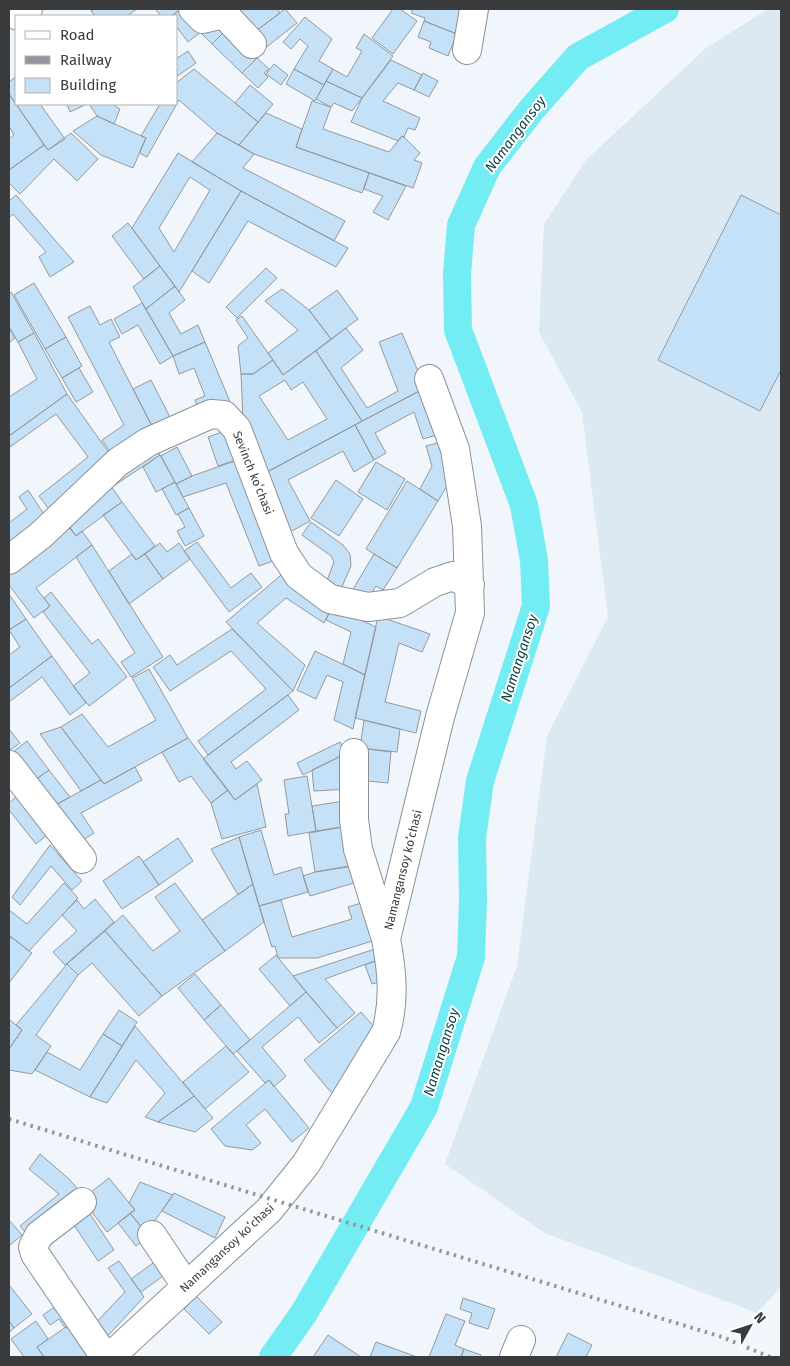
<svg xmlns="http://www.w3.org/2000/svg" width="790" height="1366" font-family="'Fira Sans',sans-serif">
<rect width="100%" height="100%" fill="#f0f6fc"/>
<path fill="#dce8f2" d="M768 9H781V1287L757 1313 545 1233 445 1164 517 966 547 736 608 617 582 412 539 332 544 224 586 160 706 48Z"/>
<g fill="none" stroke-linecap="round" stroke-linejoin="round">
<path stroke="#74ecf4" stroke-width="28" d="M273 1357 304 1313 424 1107 471 957 473 900 472 838 480 781 536 606 534 560 524 505 458 330 457 274 461 225 487 167 532 109 578 57 665 9"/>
</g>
<path fill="#c5e1f8" stroke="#94999e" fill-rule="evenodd" d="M94 9H137L127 16H95L91 11Z
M155 9H181L171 16H161Z
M181 9 202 31 188 42 176 26V16H171Z
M232 9H277L280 13 252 34Z
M285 9 297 23 264 49 252 34Z
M393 9H400L417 21 393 54 372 38Z
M413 9H463L457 34 424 21 425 18 411 13Z
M305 17 332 39 319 61 333 69 324 85 294 69 308 46 300 39 291 49 283 42Z
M215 18 227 29 212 44 201 33Z
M424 21 457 34 448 56 429 48 431 42 418 37Z
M227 29 257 58 242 73 212 44Z
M364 34 393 56 362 98 326 81 333 69 347 77 362 51 356 48Z
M188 51 196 63 176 77V59Z
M257 58 269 69 264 73 268 77 258 88 242 73Z
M391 60 422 75 414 90 398 83 383 101 420 118 415 130 408 128 404 137 402 136 398 141 351 122 362 98Z
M274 64 288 75 281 85 266 74Z
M194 69 258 122 239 145 217 133 179 100 147 157 139 153 146 138 141 136 160 104H176V83Z
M294 69 324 85 315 101 286 84Z
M423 73 438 81 429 97 414 90Z
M15 77 16 104H40L65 139 48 150 9 94V82Z
M326 81 362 98 352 111 334 103 331 107 316 99Z
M250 85 273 104 258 122 235 103Z
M9 94 44 145 9 170V139L14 135 9 126Z
M312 101 331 107 323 129 389 152 402 136 404 137 420 153 414 160 422 163 413 188 296 147Z
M67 104H87L70 112Z
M89 104H112L120 109 114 124 97 116Z
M266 113 302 129 296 147 369 173 362 193 254 154 239 145Z
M97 116 146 138 133 168 101 155 73 131Z
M71 133 98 159 77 181 54 159 20 194 9 183V170L44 145 48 150Z
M217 133 254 154 243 168 345 221 334 241 241 191 192 162Z
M178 153 241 191 179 292 132 228ZM190 177 210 190 174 252 159 228Z
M369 173 406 186 388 220 373 212 383 196 364 189Z
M241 191 348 248 336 267 248 221 209 283 192 271Z
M16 195 74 262 50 277 39 257 46 252 13 214 9 218V201Z
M741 195 781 215V370L760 411 658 360Z
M128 223 160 266 144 279 112 236Z
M160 266 175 286 146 309 133 287Z
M266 268 277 278 237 318 226 307Z
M34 283 66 337 45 349 14 295Z
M175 286 185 300 169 313 181 334 198 325 205 342 173 356 146 309Z
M282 289 309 310 331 339 283 375 268 353 298 330 265 301Z
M337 290 358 319 331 339 309 310Z
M11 292 34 333 18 342 9 327V294Z
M142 303 173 356 160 364 138 325 122 334 114 319Z
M90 306 100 325 111 319 120 337 109 342 156 434 116 460 102 440 124 425 68 317Z
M242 316 273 360 253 374H241L238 346 248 338 236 320Z
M9 327 15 338 9 343Z
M346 328 363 350 341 368 367 408 398 391 379 342 402 333 425 388 362 421 316 351Z
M34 333 67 394 9 436V397L37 379 18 342Z
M66 337 82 366 62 378 45 349Z
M205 342 231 404 201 416 195 400 205 396 194 368 179 374 173 356Z
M316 351 362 421 263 474 243 419 241 374H253L273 360 283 375ZM285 380 291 390 303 382 327 419 288 440 259 396Z
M79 368 93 392 76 402 62 378Z
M151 380 173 423 156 434 133 389Z
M425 388 440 434 423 439 414 412 375 433 386 453 374 460 355 425Z
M67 394 112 457 49 509 39 496 88 457 56 414 10 447 9 436Z
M355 425 374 460 354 472 343 451 288 480 310 521 290 532 260 476Z
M231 429 240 459 218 466 208 437Z
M442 442 452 477 438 501 420 489 432 466 426 446Z
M155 445 160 455 115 485 109 475Z
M177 447 192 476 176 484 161 456Z
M160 455 175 482 156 492 143 467Z
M240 459 279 559 259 566 226 483 183 497 176 484 192 476Z
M376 462 405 479 387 510 358 492Z
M336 480 363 499 339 536 311 518Z
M407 481 438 501 397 568 366 549Z
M175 482 189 508 176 515 162 489Z
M111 486 122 502 76 536 64 521Z
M28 490 47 519 9 545V523L27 509 19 497Z
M122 502 155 546 136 560 103 515Z
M189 508 204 536 185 546 177 531 185 527 178 514Z
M311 522 343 545 350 554 351 566 341 589 326 583 334 562 331 556 302 535Z
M69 526 76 536 82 531 92 545 36 588 50 606 34 618 9 585V572Z
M197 542 231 588 251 573 262 587 229 612 184 551Z
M160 543 167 552 179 543 190 559 163 579 145 554Z
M92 545 163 657 131 677 121 662 135 653 76 557Z
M132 554 136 560 145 554 163 579 129 604 109 571Z
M374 554 397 568 383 590 376 586 367 601 352 591Z
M287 570 332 607 324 623 286 598 257 623 305 665 293 691 226 622Z
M51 592 92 644 98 639 127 677 89 706 73 686 90 673 43 612 50 606 44 598Z
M9 594 26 619 9 630Z
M332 607 376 627 365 675 343 664 351 632 326 620Z
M378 616 430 634 422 652 399 643 385 702 421 711 416 733 355 718Z
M26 619 52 656 9 688V655L20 647 9 630Z
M232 629 293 691 208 755 198 741 266 689 231 651 170 691 153 667 170 655 177 665Z
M315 651 365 675 353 729 334 720 343 682 327 675 316 699 297 690Z
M52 656 86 703 70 715 42 677 9 702V688Z
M149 669 188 738 104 784 61 727 82 714 108 747 156 720 132 678Z
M288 695 299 710 231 762 236 769 247 761 262 780 235 800 203 759Z
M364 720 400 729 397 752 360 748Z
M61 727 101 780 81 791 40 734Z
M9 729 20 743 9 751Z
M188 738 228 790 211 803 191 776 179 782 162 752Z
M27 741 49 770 35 780 13 752Z
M340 742 345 754 303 775 297 763Z
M360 748 391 752 388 783 357 780Z
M345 754 349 789 314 791 312 770Z
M135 767 142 780 81 813 94 833 74 846 50 808 101 780 104 784Z
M49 770 70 797 50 808 31 783Z
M307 776 316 831 288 836 285 814H289L284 780Z
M257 784 266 827 222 839 211 803 228 790 235 800Z
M23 791 54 829 36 844 9 810V803Z
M344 801 348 826 316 831 312 806Z
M348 826 354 866 315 872 309 833Z
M261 830 274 875 301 867 308 892 259 906 239 837Z
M239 837 253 884 238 895 211 849Z
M178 838 193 861 159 885 143 862Z
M50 845 82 881 72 890 51 866 20 905 12 897Z
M139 856 159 885 122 909 103 881Z
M349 866 354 883 310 896 303 876 315 872Z
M64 883 78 898 29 951 9 935V910L27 924Z
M175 883 225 951 162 996 105 931 123 915 153 951 180 931 155 897Z
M253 884 264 922 225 951 202 920Z
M95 899 114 922 65 965 53 952 77 931 62 915 77 900 84 909Z
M281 900 292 937 352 919 348 907 368 901 379 939 317 958H278L275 946 272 947 259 906Z
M105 931 162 996 139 1016 92 963 78 975 67 964Z
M11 937 32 953 9 983V940Z
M384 946 386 957 325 979 355 1013 337 1028 293 976Z
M276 955 306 992 290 1006 259 969Z
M386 957 387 980 372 984 365 965Z
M67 964 78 975 36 1035 51 1046 32 1074 9 1070V1049L22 1030 16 1025Z
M195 974 221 1005 204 1020 178 988Z
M306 992 337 1028 319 1043 298 1017 262 1047 286 1076 274 1087 269 1080 265 1083 237 1051Z
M221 1005 250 1040 233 1054 204 1020Z
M119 1010 137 1022 122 1046 103 1034Z
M361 1012 379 1032 334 1096 304 1060Z
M9 1019 22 1030 9 1049Z
M135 1026 194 1096 158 1122 145 1117 165 1093 136 1060 107 1103 90 1097Z
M103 1034 122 1046 90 1097 35 1070 47 1052 80 1070Z
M226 1046 249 1072 205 1109 183 1082Z
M269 1080 309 1128 292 1142 265 1109 246 1125 261 1143 252 1150 225 1146 211 1129Z
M194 1096 213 1118 195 1132 158 1122Z
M40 1154 69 1179 83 1195 30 1238 20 1226 59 1194 29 1169Z
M109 1178 135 1210 107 1232 82 1199Z
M140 1182 173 1195 146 1233 130 1213 135 1210 129 1203Z
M174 1193 225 1217 215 1238 162 1211Z
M86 1208 114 1250 98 1261 70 1219Z
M130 1213 149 1236 136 1246 118 1223Z
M9 1220 22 1235 9 1246Z
M160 1258 170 1271 141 1292 131 1279Z
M119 1261 144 1297 103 1341 90 1329 125 1292 108 1268Z
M9 1285 32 1314 14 1328 9 1321Z
M196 1296 222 1322 209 1334 184 1309Z
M463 1298 495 1309 488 1329 469 1323 472 1313 460 1309Z
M63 1301 76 1320 65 1328 59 1319 50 1325 43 1315Z
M446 1314 465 1321 455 1345 464 1349 461 1357H429Z
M76 1320 97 1349 85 1357H44L37 1347Z
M9 1321 14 1328 9 1333Z
M36 1321 48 1339 37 1347 44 1357H24L11 1339Z
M568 1333 592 1345 586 1357H556Z
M328 1335 361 1357H313Z
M376 1342 417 1357H370Z
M464 1349 481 1355 480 1357H461Z"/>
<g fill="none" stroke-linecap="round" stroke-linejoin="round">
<defs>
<path id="minor" d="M193 9 203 19 224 14 252 44
M18 16 28 9
M467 50 474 9
M9 560 41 535 118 462 148 442 211 414 224 415 237 429 284 553 299 576 330 599 368 607 400 603 435 582 453 576 470 585
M354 753V820L358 849 386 939
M9 765 82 859
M82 1202 39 1235 33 1247 35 1254 105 1357
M152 1235 186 1286
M110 1357 269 1210 306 1164 386 1032C395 1000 392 971 386 939L440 717 470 613 467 526 455 449 429 379
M514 1357 521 1340"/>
</defs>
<use href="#minor" stroke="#8d9297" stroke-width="30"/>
<use href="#minor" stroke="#fff" stroke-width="28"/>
<path stroke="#92969a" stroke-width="4" stroke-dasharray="2.5 5" stroke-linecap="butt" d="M9 1119 722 1337 770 1357"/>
</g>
<g text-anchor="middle" stroke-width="4" stroke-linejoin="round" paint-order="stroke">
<g font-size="12" fill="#393b3d" stroke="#fff">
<text transform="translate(253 473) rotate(68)" y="4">Sevinch koʻchasi</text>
<text transform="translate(403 870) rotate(-76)" y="4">Namangansoy koʻchasi</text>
<text transform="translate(227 1248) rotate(-43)" y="4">Namangansoy koʻchasi</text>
</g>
<g font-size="14" font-style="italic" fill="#0c4448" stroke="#fff">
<text transform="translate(515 134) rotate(-53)" y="5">Namangansoy</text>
<text transform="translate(519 658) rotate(-72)" y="5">Namangansoy</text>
<text transform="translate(441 1052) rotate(-73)" y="5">Namangansoy</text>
</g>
</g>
<rect width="790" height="1366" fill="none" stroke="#393b3d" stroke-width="20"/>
<rect x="15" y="15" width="162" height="90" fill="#ffffff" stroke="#b0b1b1"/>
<rect x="25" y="31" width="25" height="8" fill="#ffffff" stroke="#b0b1b1"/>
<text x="60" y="40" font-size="15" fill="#393b3d">Road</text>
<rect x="25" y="56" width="25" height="8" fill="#92969a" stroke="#b0b1b1"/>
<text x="60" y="65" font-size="15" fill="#393b3d">Railway</text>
<rect x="25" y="78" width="25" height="15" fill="#c5e1f8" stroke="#b0b1b1"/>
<text x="60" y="90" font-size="15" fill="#393b3d">Building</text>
<g transform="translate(750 1326) rotate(50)" stroke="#ffffff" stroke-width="4" paint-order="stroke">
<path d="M0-4L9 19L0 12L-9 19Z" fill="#393b3d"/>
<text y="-8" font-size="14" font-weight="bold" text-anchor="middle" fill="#393b3d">N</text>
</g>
</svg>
